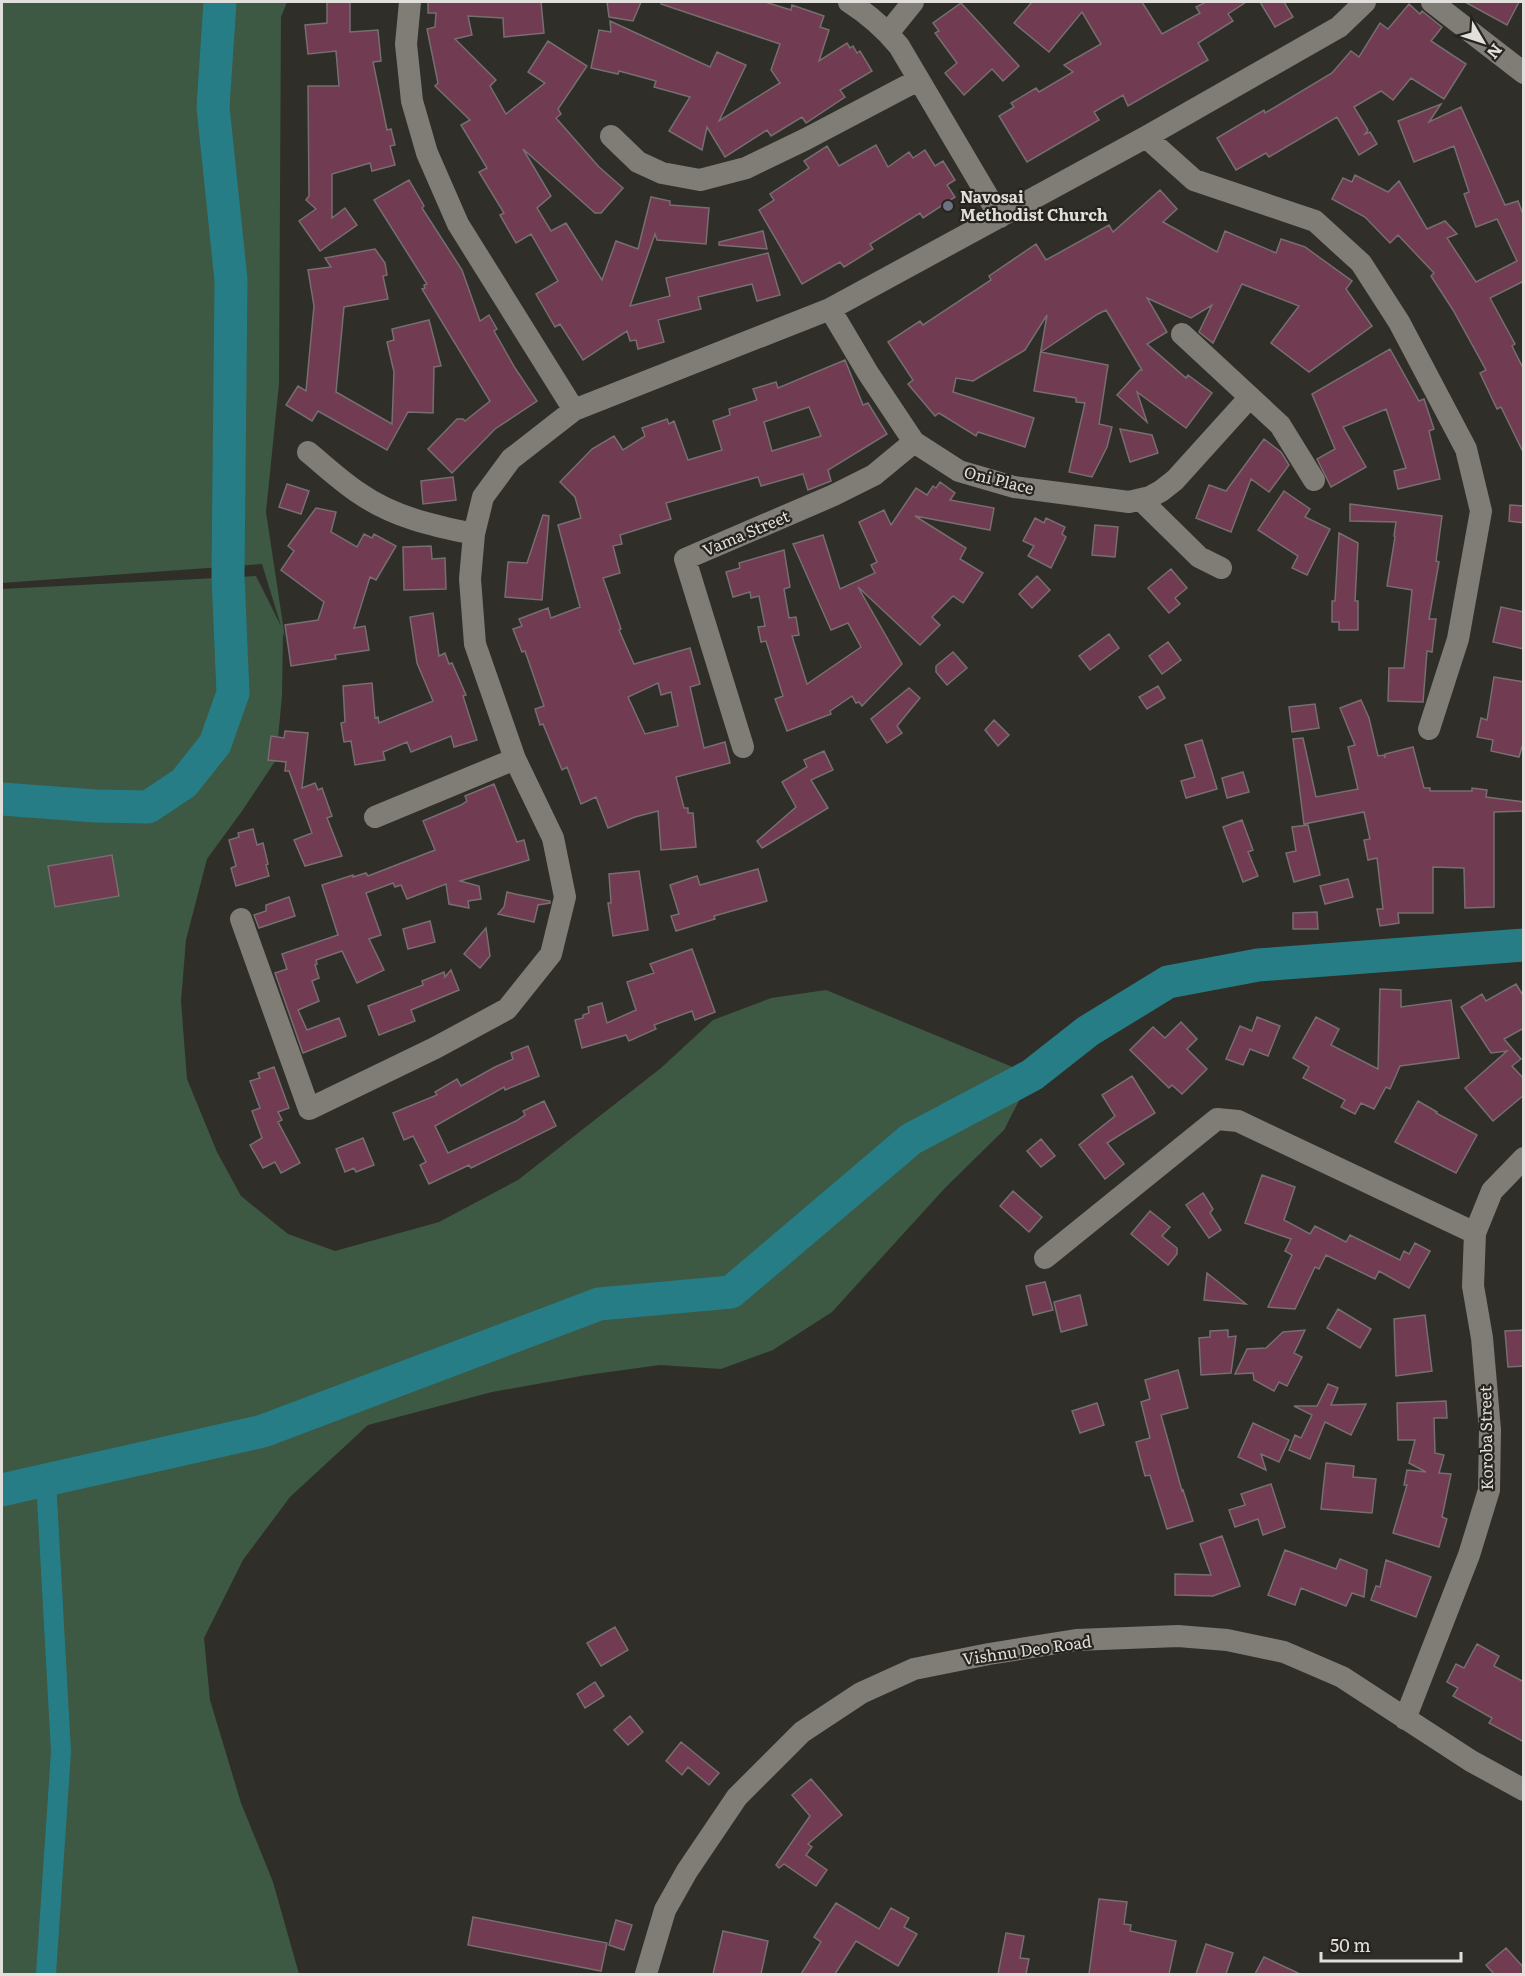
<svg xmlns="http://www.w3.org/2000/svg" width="1525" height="1976" font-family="Literata,serif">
<rect width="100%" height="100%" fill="#302e28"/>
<path fill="#3d5843" d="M2 2H287L281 17 279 384 266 512 285 638 283 633 282 696 276 760 242 811 207 859 186 940 181 1001 187 1079 217 1152 241 1196 288 1234 335 1251 439 1222 518 1180 661 1068 713 1020 771 998 826 990 1032 1075 1004 1130 945 1188 832 1312 773 1350 721 1369 660 1365 587 1375 492 1392 368 1425 290 1497 243 1560 204 1638 210 1700 241 1803 273 1882 299 1974H2V589L256 576 281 626 262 564 2 583Z"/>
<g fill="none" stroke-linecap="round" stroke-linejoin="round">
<path stroke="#277d85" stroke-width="20" d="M46 1974 61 1752 46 1480"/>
<path stroke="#277d85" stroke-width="33" d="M2 799 96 806 148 807 184 783 215 744 233 693 228 576 231 280 213 107 220 2
M2 1490 263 1431 599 1304 731 1292 911 1139 1032 1075 1088 1031 1168 982 1258 965 1524 945"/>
</g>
<path fill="#713b51" stroke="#766e71" stroke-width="1.5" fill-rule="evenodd" d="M327 2H350V32L378 30 381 61 373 62 387 130 391 129 395 145 390 146 395 165 372 171 370 163 332 174V218L345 208 357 225 320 251 299 221 316 209 306 200 309 196 308 86H339L336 51 308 54 305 25 327 23Z
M428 2H541L544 33 504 37 503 18 468 16 472 35 455 39 496 80 490 86 506 114 545 83 528 72 548 41 587 66 558 109 561 114 556 118 599 167 623 188 601 213H595L523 149 551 196 537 208 551 231 566 223 602 280 616 241 638 249 651 197 670 201V205L709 208 706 244 657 240 655 234 630 306 670 296 666 278 768 253 780 295 757 301 752 284 698 297 701 309 658 320 664 342 638 349 636 340 630 341 627 331 583 360 560 324 555 327 536 294 558 281 531 234 516 243 500 215 504 213 479 172 487 168 461 125 470 120 435 86 438 83 427 29 435 27 436 13H428Z
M607 2H641L633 21 609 17Z
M661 2H765L791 10 792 5 824 16 820 27 829 30 819 61 847 43 850 48 853 46 857 53 860 51 872 71 840 90 845 97 806 123 802 117 771 136 767 130 725 157 707 127 702 150 669 131 690 97 654 87 656 81 619 71 618 74 591 68 599 30 611 32 610 21 710 67 717 52 746 65 719 121 780 83 771 70 780 44 661 4Z
M1032 2H1142L1162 34 1200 13 1196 7 1206 2H1246L1228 14 1233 21 1198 43 1208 60 1128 106 1123 95 1094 112 1099 120 1027 162 999 116 1014 107 1011 103 1036 88 1039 92 1073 72 1064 65 1101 44 1082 12 1049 52 1014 23Z
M1260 2H1284L1293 17 1275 27Z
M1465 2H1519L1507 25Z
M961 3 1019 66 1003 81 992 69 964 95 945 73 957 63 935 33 939 31 933 23Z
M1409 4 1420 14 1422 11 1442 27 1431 41 1466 64 1444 99 1411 78 1393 100 1381 91 1354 107 1368 130 1365 134 1370 132 1377 144 1359 155 1337 117 1269 157 1266 153 1236 170 1217 138 1264 110 1265 113 1332 73 1351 51 1359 57 1380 23 1388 29Z
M1441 104 1429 122 1461 107 1505 205 1518 201 1524 217V281L1490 298 1515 344 1512 346 1524 370V454L1501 407 1497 409 1480 373 1486 370 1453 310 1431 276 1434 273 1398 235 1390 243 1365 217 1332 199 1343 178 1352 182 1355 175 1388 192 1399 181 1427 229 1445 221 1457 234 1447 238 1476 282 1517 261 1497 219 1476 227 1464 194 1469 192 1454 146 1414 162 1398 121Z
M876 145 888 167 909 152 913 158 925 150 935 166 943 161 955 180 947 185 955 197 923 218 920 213 870 244 873 249 844 267 840 262 802 284 759 210 774 200 770 194 809 168 804 161 827 146 839 166Z
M409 180 424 206 422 208 462 270 480 321 489 315 497 329 494 331 515 368 537 401 495 429 452 473 428 449 457 419H463L465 421 490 401 422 289 425 288 424 285 427 284 374 200Z
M1160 190 1177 209 1163 222 1217 252 1225 231 1276 253 1281 239 1305 247 1352 281 1346 289 1372 326 1309 372 1271 343 1299 306 1242 284 1213 343 1199 332 1212 305 1191 318 1147 298 1167 332 1147 344 1186 378 1188 375 1212 393 1186 428 1137 392 1147 422 1117 395 1140 370H1142L1106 310 1098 314 1041 352 1108 365 1099 424 1112 427 1107 447 1092 477 1069 472 1085 403 1076 402V398L1034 391 1047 315 1025 350 973 381 956 378 953 392 1034 418 1025 447 978 432 976 436 939 413 935 416 908 384 913 380 888 342 920 321 923 325 991 280 989 276 1036 244 1046 260 1109 225 1113 232Z
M763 231 767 249 719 245V242Z
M375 249 385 263 387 275 383 276 388 299 344 307 336 392 392 424 394 372 387 342 394 340 392 329 429 320 441 366 434 367 433 413 408 412 387 450 318 411 312 421 286 405 298 386 306 391 314 306 308 270 331 267 325 258Z
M1390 349 1419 401 1424 399 1434 429 1429 431 1440 479 1398 489 1394 471 1406 468 1386 409 1343 427 1366 467 1331 487 1317 459 1335 449 1312 394Z
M845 360 863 405 868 403 887 434 828 470 831 481 808 490 803 474 761 486 758 477 666 503 671 519 620 535 622 544 613 546 620 573 603 578 621 629 619 630 634 664 690 648 700 684 690 687 704 748 725 742 730 763 676 777 684 808H688V813H693L696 847 661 850 658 811 635 817 608 828 596 797 581 804 567 767 562 770 543 724 540 725 535 709 544 706 525 651 522 652 513 629 522 626 519 619 548 608 551 618 580 607 558 525 581 518 575 497 560 482 592 449 614 436 623 450 645 436 642 428 667 419 669 424 674 421 688 460 722 450 713 421 730 415 729 409 757 400 753 389 776 382 778 388ZM809 407 821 436 772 451 764 422ZM658 683 661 695 671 692 678 726 645 734 628 697Z
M1120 429 1152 435 1158 453 1130 462Z
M1264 439 1281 452 1289 465 1269 492 1251 479 1231 532 1196 518 1209 485 1226 491Z
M453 477 456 500 423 504 421 481Z
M940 482 955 493 950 500 994 508 990 530 915 516 966 548 960 559 983 573 963 603 953 596 932 617 940 625 920 645 858 587 902 664 862 706 859 702 856 703 852 696 830 711 831 714 787 731 775 699 783 696 766 641 761 642 758 627 765 626 759 596 751 598 750 592 733 597 726 572 740 568 739 563 784 550 790 587 784 589 789 618 796 617 799 635 792 636 807 684 861 647 848 623 831 630 793 544 823 535 840 589 875 573 871 565 877 562 859 522 884 510 891 525 916 488 927 495 933 486 936 488Z
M287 484 309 491 301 514 279 507Z
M1284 491 1310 509 1305 517 1330 529 1307 575 1292 568 1298 556 1258 530Z
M1350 504 1442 516 1436 561 1439 562 1429 619H1436L1432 652 1427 651 1423 702 1388 701 1389 668H1404L1412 590 1387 586 1395 537 1394 536 1396 522 1350 521Z
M1510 505 1524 506V523L1509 521Z
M316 508 336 512 331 532 357 547 364 534 372 538 374 534 396 546 376 580 370 577 354 628 365 626 369 650 335 655 336 659 291 666 285 625 318 620 324 602 281 570 294 551 288 546Z
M543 515 549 516 542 600 505 597 508 562 527 563Z
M1035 518 1044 523 1046 518 1065 527 1062 534 1066 537 1051 568 1028 556 1034 546 1023 541Z
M1095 525 1118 527 1115 557 1092 555Z
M1339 533 1358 543 1355 601H1358V630H1339V622H1332V601H1335Z
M431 546 432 559 445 558 446 589 404 590 403 547Z
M1171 569 1187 588 1175 598 1180 604 1169 613 1148 588Z
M1037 576 1050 590 1032 608 1019 594Z
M1501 607 1524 612V649L1493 642Z
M433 613 439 656 445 653 449 664 452 663 466 695 463 696 477 740 454 747 451 736 411 752 407 742 383 752 385 760 355 765 351 741 344 742 341 723 345 722 343 686 372 683 375 718 378 717 379 723 433 701 417 663 410 617Z
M1109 634 1119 648 1090 670 1079 656Z
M1168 642 1181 660 1162 674 1149 656Z
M953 652 967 668 947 685 936 672V666Z
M1494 677 1524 682V740L1519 757 1491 751 1493 740 1477 737 1481 718 1487 720Z
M1158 686 1165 698 1147 709 1139 697Z
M909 688 920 698 897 726 902 733 887 743 871 719Z
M1361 700 1369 718 1378 756 1384 755 1385 758V754L1413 747 1424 788H1430V791H1472V788L1487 790 1486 797 1524 802V811L1494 812V907L1465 908 1464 868 1433 867V913H1398L1399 923 1380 926 1377 909H1383L1377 858 1368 860 1364 840 1370 839 1364 812 1304 824 1293 739 1303 738 1316 797 1358 789 1348 747 1355 745 1340 708Z
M1315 704 1319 728 1292 732 1289 707Z
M994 720 1009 735 998 746 985 730Z
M285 731 308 733 302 788 315 783 318 790 322 788 332 816 327 818 342 856 305 866 294 840 312 833 289 771H285L286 762 268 760 271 736 284 738Z
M1202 740 1217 789 1186 798 1181 781 1195 777 1185 745Z
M824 751 833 770 811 780 828 808 762 848 757 841 796 807 782 782 807 767 804 760Z
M1243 772 1249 792 1227 798 1222 778Z
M494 784 517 842 524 840 529 860 460 881 479 886 481 899 468 901 469 908 449 904 446 884 407 899 401 885 395 887 393 883 366 893 381 935 369 939 384 970 357 983 342 951 316 960 317 964 315 965 319 978 312 981 319 1001 298 1010 307 1030 339 1018 346 1036 303 1053 275 973 287 969 282 954 338 935 322 885 353 875V877L366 873 368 876 435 850 423 821 461 805 467 801 465 796Z
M1242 820 1253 850 1248 852 1258 876 1243 882 1223 827Z
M1308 825 1320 875 1294 882 1286 853 1296 851 1292 827Z
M253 829 257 845 263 843 268 864 266 865 269 876 236 886 231 868 236 866 229 840 239 837 238 833Z
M112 855 119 896 55 907 48 866Z
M758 869 767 901 714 916 715 919 676 931 671 916 679 914 670 885 697 876 700 885Z
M639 871 648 930 613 936 608 903H611L609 874Z
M1348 879 1353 897 1325 904 1320 886Z
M507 892 515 894 550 901V903L538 905 534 922 498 914 504 907Z
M289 897 295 916 259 928 254 915 266 911V905Z
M1317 912 1318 929H1293V913Z
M430 921 435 942 408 949 403 929Z
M486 928 490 956 480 968 464 954Z
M692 949 715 1012 695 1020 692 1011 654 1025 656 1029 629 1041 626 1035 582 1048 575 1020 583 1018V1015L589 1013 588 1007 602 1003 607 1023 636 1010 627 982 654 973 650 964Z
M451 970 459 990 411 1010 415 1021 379 1035 368 1006 423 985 422 981 444 972 445 977Z
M1516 984 1524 997V1028L1504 1039 1521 1059 1512 1066 1524 1079V1095L1493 1121 1465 1088 1507 1051 1491 1053 1461 1007 1482 994 1486 1001Z
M1380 989 1401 990V1007L1451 1000 1459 1058 1400 1066 1390 1089 1386 1087 1374 1109 1361 1103 1355 1114 1341 1107 1345 1100 1303 1078 1309 1067 1293 1058 1316 1017 1339 1029 1331 1045 1378 1069Z
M1257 1017 1280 1026 1268 1056 1250 1049 1243 1065 1226 1059 1240 1026 1252 1031Z
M1181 1022 1197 1039 1187 1049 1207 1069 1182 1094 1172 1085 1169 1088 1130 1050 1153 1027 1165 1038Z
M528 1046 539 1076 505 1090 504 1087 435 1126 448 1153 516 1121 525 1115 523 1111 544 1101 556 1126 471 1168 469 1165 429 1184 420 1165 426 1162 413 1136 404 1140 393 1113 437 1095 435 1092 457 1079 461 1086 495 1067 513 1059 511 1053Z
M274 1067 289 1108 278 1112 282 1120 278 1122 300 1163 281 1173 275 1162 263 1168 250 1145 262 1138 252 1111 260 1108 250 1081 260 1078 258 1073Z
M1132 1076 1155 1113 1107 1143 1124 1164 1105 1179 1079 1145 1115 1116 1102 1095Z
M1418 1101 1437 1112 1436 1113 1477 1135 1456 1173 1395 1142Z
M363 1138 374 1165 356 1172 354 1168 345 1172 336 1149Z
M1041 1139 1055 1156 1041 1167 1027 1151Z
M1262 1175 1295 1187 1284 1220 1310 1234 1315 1226 1346 1242 1350 1235 1400 1260 1404 1251 1409 1254 1415 1243 1430 1251 1409 1288 1379 1271 1375 1279 1326 1255 1319 1269 1315 1267 1295 1309 1268 1307 1292 1255 1285 1251 1291 1239 1245 1223Z
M1013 1191 1042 1217 1029 1232 1000 1206Z
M1203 1193 1213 1209 1210 1213 1221 1230 1209 1238 1186 1205Z
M1150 1211 1170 1227 1162 1236 1177 1248V1254L1168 1265 1131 1234Z
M1207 1273 1246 1304 1204 1300Z
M1045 1282 1053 1310 1033 1315 1026 1286Z
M1080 1295 1087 1325 1061 1332 1054 1302Z
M1338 1309 1371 1329 1360 1348 1327 1328Z
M1425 1315 1432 1371 1396 1376 1394 1319Z
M1228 1330V1337L1236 1336 1231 1373 1201 1375 1199 1338 1210 1337V1331Z
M1305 1330 1294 1353 1302 1357 1287 1386 1279 1382 1274 1391 1254 1380 1253 1373 1235 1374 1247 1349 1266 1348 1283 1332Z
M1524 1330V1366L1508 1367 1505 1331Z
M1178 1370 1188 1408 1161 1415 1182 1491 1183 1490 1193 1521 1167 1529 1150 1475 1145 1476 1136 1442 1150 1438 1141 1402 1150 1399 1145 1380Z
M1328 1384 1338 1388 1331 1405 1366 1404 1351 1435 1325 1422 1310 1459 1289 1450 1295 1435 1301 1438 1312 1415 1294 1406H1317Z
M1446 1401 1447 1418H1434L1435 1453 1444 1455 1439 1473 1451 1474 1442 1517 1447 1519 1439 1547 1393 1533 1407 1485H1404L1407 1470 1426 1472 1409 1463 1415 1440H1398L1397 1403Z
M1097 1403 1104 1425 1080 1433 1072 1411Z
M1253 1423 1289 1440 1279 1462 1261 1454 1266 1470 1238 1457Z
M1326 1463 1354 1466 1353 1477 1376 1479 1372 1513 1321 1509Z
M1271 1484 1285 1527 1263 1535 1258 1519 1235 1527 1229 1510 1245 1505 1241 1494Z
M1222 1536 1240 1586 1213 1596 1175 1595V1574L1211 1575 1200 1544Z
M1285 1550 1336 1569 1340 1559 1367 1570 1364 1597 1352 1593 1346 1606 1301 1588 1295 1605 1268 1595Z
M1386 1560 1431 1577 1416 1617 1371 1600 1376 1586 1380 1587Z
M615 1627 628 1650 601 1666 587 1643Z
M1477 1644 1499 1656 1494 1666 1524 1682V1742L1489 1723 1492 1718 1453 1696 1458 1688 1447 1682 1456 1664 1464 1668Z
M595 1682 604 1696 585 1708 577 1694Z
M630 1716 643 1732 628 1745 614 1730Z
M681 1742 719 1773 709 1785 688 1767 682 1775 666 1761Z
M811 1779 842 1815 808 1844 812 1847 806 1855 827 1870 816 1886 784 1864 779 1868 776 1865 810 1816 792 1795Z
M1099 1899 1127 1902 1124 1924 1131 1925 1130 1931 1176 1941 1169 1974H1089Z
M836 1903 879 1929 891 1908 909 1918 904 1927 917 1934 898 1966 856 1941 835 1974H801L821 1942 814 1937Z
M473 1917 607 1943 601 1971 468 1945Z
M616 1920 632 1925 624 1950 609 1945Z
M723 1931 768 1941 761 1974H713Z
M1006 1933 1024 1936 1020 1958 1029 1959 1026 1974H998Z
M1206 1944 1233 1953 1226 1974H1196Z
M1506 1948 1524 1968V1974H1494L1486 1965Z
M1264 1957 1300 1974H1255Z"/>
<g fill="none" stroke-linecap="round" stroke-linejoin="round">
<path stroke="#7f7d76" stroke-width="22" d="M410 2 406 44 412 101 427 153 458 224 574 410
M849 2C868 14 884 28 899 46L1000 217
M1432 2 1524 73
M888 33 913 2
M611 136 638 162 662 173 700 180 746 168 806 139 918 80
M1146 137 1194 180 1315 221 1361 263 1399 322 1466 449 1481 511 1458 639 1429 729
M830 309 868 373 914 442 959 471 1014 487 1129 502 1150 497 1161 491 1175 480 1250 397
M1182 334 1280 425 1314 480
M308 452C325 466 341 481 359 493 393 517 434 526 474 534
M1141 500 1199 557 1221 568
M743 747 685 559 834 495 874 475 914 442
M375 817 515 759
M241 919 309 1109 435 1048 507 1009 551 954 565 897 553 838 515 759 475 644 470 579 474 534 483 497 511 459 574 410 830 309 1146 137 1339 27 1365 2
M1045 1258 1217 1119 1238 1121 1475 1233
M1405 1719 1469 1555 1489 1490 1490 1430 1482 1338 1473 1286 1475 1233 1492 1191 1524 1158
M646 1974 665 1910 687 1871 737 1797 802 1732 861 1693 914 1669 989 1654 1076 1640 1178 1636 1227 1640 1284 1652 1342 1677 1471 1761 1524 1790"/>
</g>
<circle fill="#6b7280" stroke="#27241f" stroke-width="2" cx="948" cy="206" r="6"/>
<g text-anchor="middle" stroke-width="4.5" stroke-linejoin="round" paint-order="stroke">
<g font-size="16" font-weight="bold" fill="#e0dfdb" stroke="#27241f" text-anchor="start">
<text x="960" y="203">Navosai<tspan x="960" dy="18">Methodist Church</tspan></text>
</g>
<g font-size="16" fill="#e0dfdb" stroke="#27241f">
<text transform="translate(999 480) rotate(14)" y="6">Oni Place</text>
<text transform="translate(746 533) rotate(-23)" y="6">Vama Street</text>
<text transform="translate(1486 1438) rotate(-91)" y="6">Koroba Street</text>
<text transform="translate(1027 1650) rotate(-8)" y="6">Vishnu Deo Road</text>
</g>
</g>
<rect width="1525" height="1976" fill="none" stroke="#e0dfdb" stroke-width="6"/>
<g transform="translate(1483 42) rotate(129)" stroke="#27241f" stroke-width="4.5" paint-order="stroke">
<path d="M0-4.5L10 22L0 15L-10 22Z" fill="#e0dfdb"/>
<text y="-9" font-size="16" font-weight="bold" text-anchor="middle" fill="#e0dfdb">N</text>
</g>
<path d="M1321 1952v9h140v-9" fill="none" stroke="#e0dfdb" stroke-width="3"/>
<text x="1330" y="1952" font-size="18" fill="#e0dfdb" stroke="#27241f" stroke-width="4.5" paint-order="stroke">50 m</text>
</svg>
